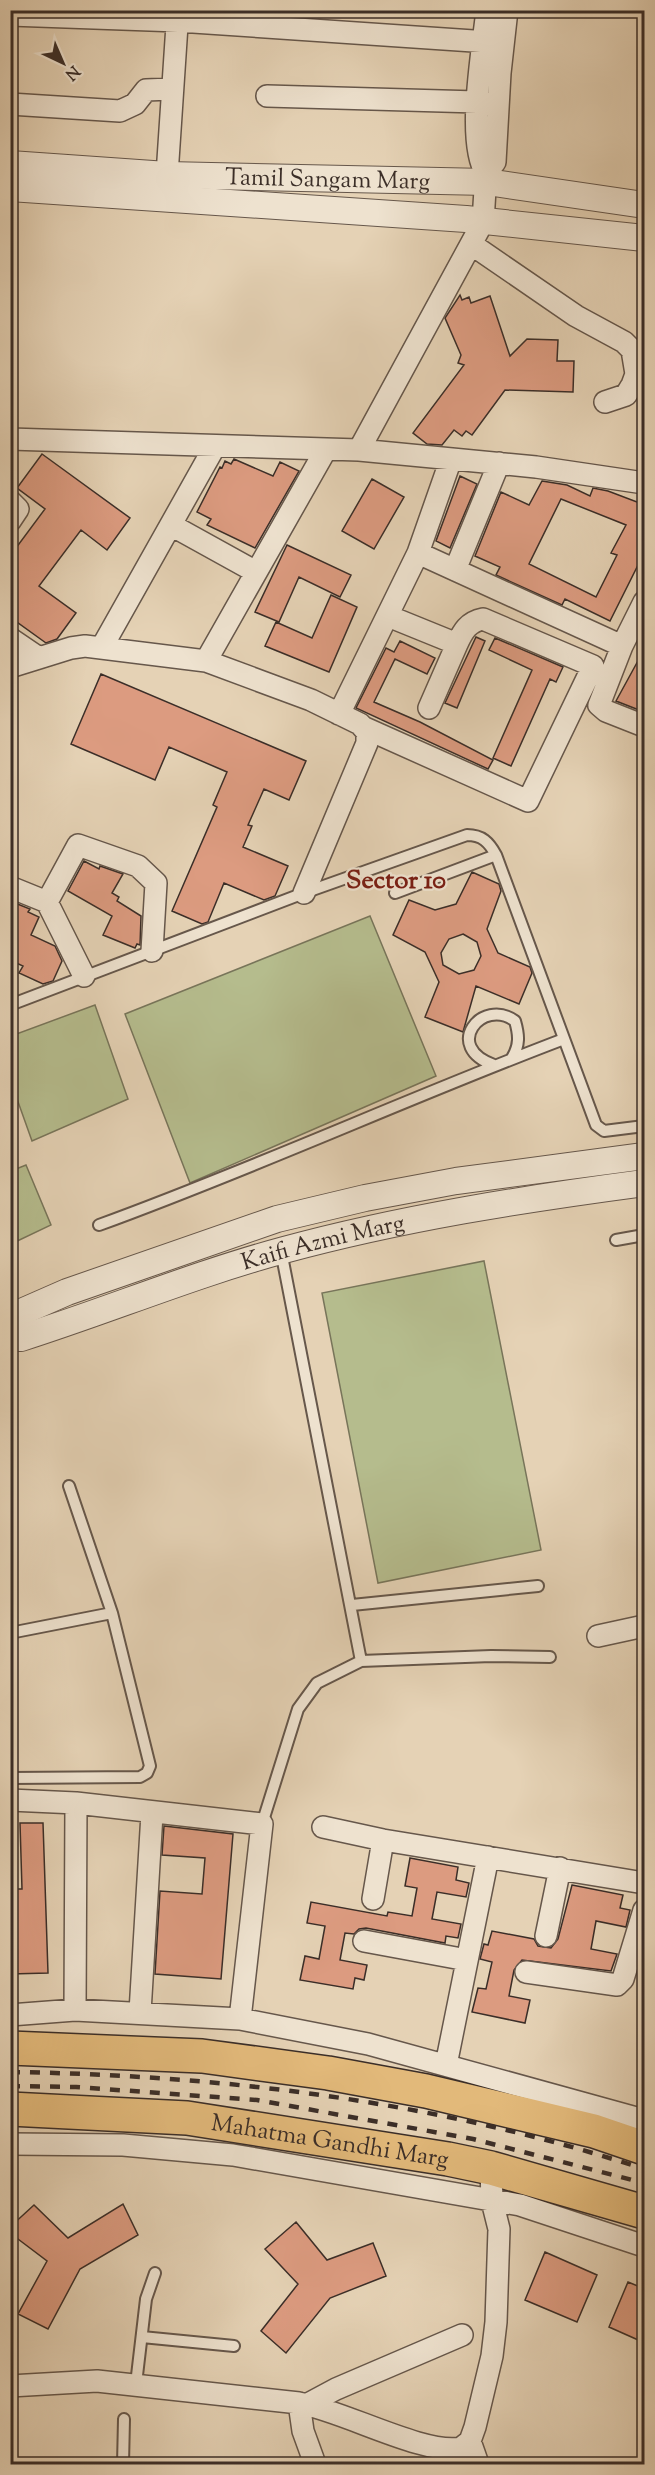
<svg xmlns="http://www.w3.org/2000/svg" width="655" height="2475" font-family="'Sorts Mill Goudy',serif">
<rect width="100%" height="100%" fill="#e5d2b5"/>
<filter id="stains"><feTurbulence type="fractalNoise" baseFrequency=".00333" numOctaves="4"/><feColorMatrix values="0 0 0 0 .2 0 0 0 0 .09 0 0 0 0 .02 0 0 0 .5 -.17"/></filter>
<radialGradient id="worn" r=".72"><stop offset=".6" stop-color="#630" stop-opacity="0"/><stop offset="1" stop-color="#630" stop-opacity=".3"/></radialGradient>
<path fill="#b5bc8d" stroke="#78755a" stroke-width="1.5" d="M370 916 436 1076 190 1183 125 1014Z
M95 1005 128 1099 32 1141 11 1082V1036Z
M26 1165 51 1225 11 1244V1171Z
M484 1261 541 1550 378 1583 322 1293Z"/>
<path fill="#dc9b80" stroke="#3b2e28" stroke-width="1.5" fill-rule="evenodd" d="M460 295 462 300 469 297 471 303 490 296 510 356 527 339 558 340 557 361H574L573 392 505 390 472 435 466 431 462 436 454 430 442 445 427 444 413 433 464 365 458 363 461 355 445 318Z
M42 454 130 518 107 550 81 530 39 586 76 613 57 639 46 643 10 617V556L45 509 17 488Z
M234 459 273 476 280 462 299 471 255 548 207 525 211 519 197 512 220 467 222 468 225 461 231 464Z
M460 476 477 484 450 548 436 541Z
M372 479 404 497 374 549 342 531Z
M542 481 567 485 590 496 593 488 608 491 645 505V551L610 621 565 599 562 605 496 575 500 567 475 556 501 492 529 505ZM561 499 626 525 611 553 617 555 596 597 529 564Z
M287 545 351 575 340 597 299 577 279 622 255 612Z
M331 595 357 607 329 672 265 646 276 622 312 638Z
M476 637 485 641 457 708 445 703Z
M495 638 563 667 556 682 550 679 511 766 493 758 532 670 489 650Z
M400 641 435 658 427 674 395 659 374 702 420 722 493 760 488 769 356 708 386 648 394 652Z
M645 648V700L639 710 616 701Z
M101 674 306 761 289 800 264 789 248 825 252 826 243 847 288 866 275 896 264 900 224 883 208 922 202 924 172 911 217 807 213 805 227 772 169 747 155 780 71 744Z
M84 861 99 869 100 866 123 874 112 893 119 897 117 901 141 916 140 945 137 944 135 948 103 935 112 916 68 891Z
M472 872 499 884 501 891 487 929 498 953 530 967 532 973 519 1004 476 986 463 1032 425 1017 439 982 425 952 393 935 409 900 435 910 456 904ZM463 934 477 942 481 956 474 970 459 974 443 965 441 953 449 939Z
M10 901 30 909 28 912 39 917 31 935 55 946 62 961 53 981 43 984 19 973 23 966 10 960Z
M20 1823H43L48 1973 10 1974V1889H22Z
M164 1826 233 1834 221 1979 155 1974 160 1891 202 1894 205 1858 162 1855Z
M410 1858 458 1867 456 1880 469 1883 466 1897 437 1892 432 1919 461 1924 458 1938 446 1936 445 1943 366 1928 359 1929 354 1934 345 1933 340 1960 367 1965 364 1980 355 1978 353 1989 300 1980 305 1956 319 1959 325 1926 307 1923 311 1902 387 1916 388 1912 412 1916 417 1888 405 1886Z
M572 1885 623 1895 620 1908 630 1910 626 1927 596 1921 591 1949 617 1954 611 1971 522 1960 514 1970 509 1996 530 2000 525 2023 472 2012 478 1988 486 1989 492 1962 480 1959 484 1944 488 1945 492 1931 534 1939 538 1946 551 1948 558 1939Z
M123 2204 138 2235 80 2269 48 2329 18 2314 47 2261 10 2233V2227L34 2205 68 2238Z
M296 2222 327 2260 373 2243 386 2276 330 2298 286 2353 261 2331 298 2284 265 2249Z
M545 2252 597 2275 577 2322 525 2300Z
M628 2282 645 2289V2343L609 2327Z"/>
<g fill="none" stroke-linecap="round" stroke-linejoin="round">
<defs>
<path id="service" d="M395 893 496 855
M10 1005 304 893 467 835C482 835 489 842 496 855L596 1125 604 1131 644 1126
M494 1065C442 1047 482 997 515 1021 519 1035 520 1045 512 1058
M99 1225C256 1168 408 1098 564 1039
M616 1240 644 1235
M281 1251 361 1661
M352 1605 538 1586
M10 1633 112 1613
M10 1778 140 1777 147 1773 150 1766 112 1613 69 1486
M262 1824 298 1709 317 1683 361 1661 491 1656 550 1657
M142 2337 234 2346
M136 2384 146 2299 155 2273
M123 2464 124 2419"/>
<path id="minor" d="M10 15 178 21 503 43
M267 96 477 102 498 105
M10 104 120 111 135 104 146 90 171 89
M486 173C466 142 483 48 487 10
M167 175 178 10
M471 244 576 316 624 342 632 350 636 374 632 385 626 395 605 402
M10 439 359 450 536 467 644 483
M359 450 483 222 486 173 495 162 500 73 507 10
M10 501 18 509 10 521
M171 525 256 572
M418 553 622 646
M455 570 499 463
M644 602 622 646 599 705 606 711 644 726
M388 616 457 644 429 708
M11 639 39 658
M102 647 215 446
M206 661 325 451
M10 667 71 648 85 646 206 661 311 700 360 724 367 732V743L304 893
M339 714 418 553 451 459
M365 728 528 801 593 666 483 619C468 622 463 631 457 644
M10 887 47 902 84 976
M47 902 78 845 138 866 156 883 152 951
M598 1636 644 1626
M10 1800 76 1803 262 1824 240 2019
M323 1827 383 1840 644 1883
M373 1899 383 1840
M546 1936 560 1868
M364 1941 467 1960
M526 1972 617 1985 623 1979 644 1910
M75 2010 76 1803
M140 2012 152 1814
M10 2015 75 2010 240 2019 368 2044 644 2120
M446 2065 488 1857
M10 2144 123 2145 233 2155 520 2205 644 2246
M10 2386 97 2381 299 2403C344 2411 423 2455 461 2448L470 2441 475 2427 492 2356 496 2322 499 2229 492 2201 491 2168
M299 2403 303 2431 315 2464
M308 2404 336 2389 462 2335
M470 2441 478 2464"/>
<g id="tertiary">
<path id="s1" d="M10 164 167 175 487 182 644 205"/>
<path d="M10 188 466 219 644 238"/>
<path d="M10 1317 67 1292 277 1219 365 1198 456 1181 644 1156"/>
<path id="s2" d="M10 1337 21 1338C109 1310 195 1274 284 1250 402 1218 523 1199 644 1183"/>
</g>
<g id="primary">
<path d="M10 2048 202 2056 328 2073 426 2091 594 2131 644 2148"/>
<path id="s3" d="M10 2109 187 2118 448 2159 491 2168 644 2212"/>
</g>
</defs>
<use href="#service" stroke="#66574b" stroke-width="14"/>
<use href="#minor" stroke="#66574b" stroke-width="24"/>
<use href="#tertiary" stroke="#66574b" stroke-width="28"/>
<use href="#primary" stroke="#3b2e28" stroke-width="36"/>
<use href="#service" stroke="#eee2cf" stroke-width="10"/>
<use href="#minor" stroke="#eee2cf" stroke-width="21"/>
<use href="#tertiary" stroke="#eee2cf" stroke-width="26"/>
<use href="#primary" stroke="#e2b97a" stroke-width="33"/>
<path stroke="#3b2e28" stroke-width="4.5" stroke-dasharray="10 10" stroke-linecap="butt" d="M10 2072C224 2075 441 2102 644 2169
M10 2086 76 2087 257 2100 473 2139 644 2183"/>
</g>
<g text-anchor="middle" stroke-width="4.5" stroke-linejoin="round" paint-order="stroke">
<g font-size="24" fill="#3b2e28" stroke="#eee2cf">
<text dy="8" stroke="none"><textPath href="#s1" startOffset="318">Tamil Sangam Marg</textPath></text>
<text dy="8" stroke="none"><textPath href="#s2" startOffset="328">Kaifi Azmi Marg</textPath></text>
<text dy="8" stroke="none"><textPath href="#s3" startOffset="322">Mahatma Gandhi Marg</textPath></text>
</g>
<g font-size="26" font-weight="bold" fill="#7a1f14" stroke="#eee2cf">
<text x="396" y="888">Sector 10</text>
</g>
</g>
<rect width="655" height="2475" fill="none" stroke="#e5d2b5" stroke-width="36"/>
<rect x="12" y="12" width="631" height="2451" fill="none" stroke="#3b2e28" stroke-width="3"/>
<rect x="18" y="18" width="619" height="2439" fill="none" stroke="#3b2e28" stroke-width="1.5"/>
<g transform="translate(63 63) rotate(136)" stroke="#eee2cf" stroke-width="4.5" paint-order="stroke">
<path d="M0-4.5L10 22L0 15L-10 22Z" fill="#3b2e28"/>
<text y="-9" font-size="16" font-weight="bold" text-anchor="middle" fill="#3b2e28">N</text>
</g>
<rect width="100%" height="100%" filter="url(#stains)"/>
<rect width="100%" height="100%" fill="url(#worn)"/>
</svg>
